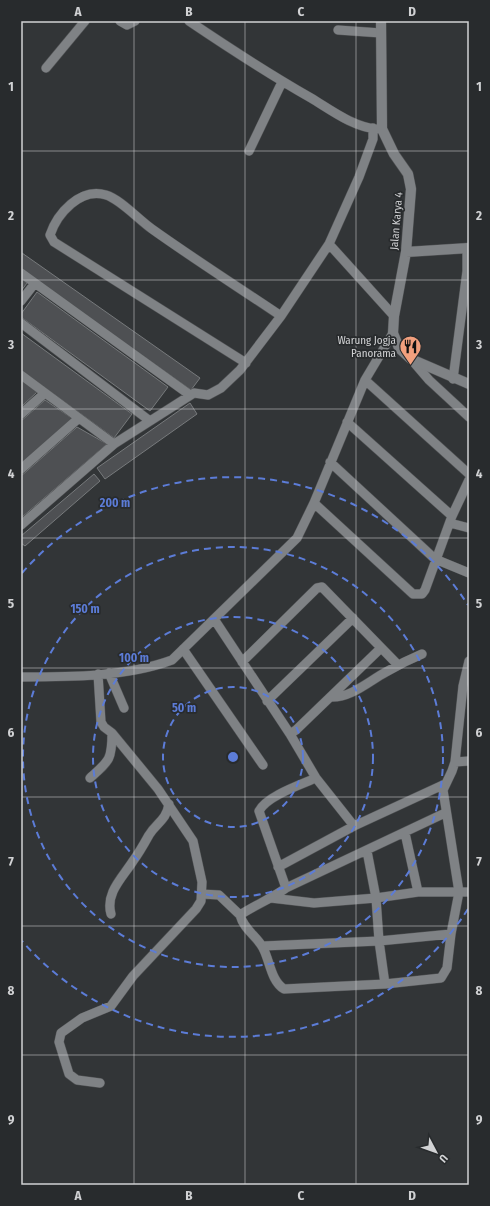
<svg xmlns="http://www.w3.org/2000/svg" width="490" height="1206" font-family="'Fira Sans Condensed',sans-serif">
<rect width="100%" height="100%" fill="#323537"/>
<path fill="#4e5053" stroke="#777a7c" d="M22 253 200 378 191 390 21 269Z
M21 278 27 283 21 291Z
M37 292 168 387 150 411 21 317V314Z
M21 333 132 414 114 438 21 370Z
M21 380 37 392 21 407Z
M45 400 73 419 21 464V421Z
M190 403 197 414 105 479 97 468Z
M77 427 107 444 21 518V476Z
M94 474 100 481 25 546 21 543V536Z"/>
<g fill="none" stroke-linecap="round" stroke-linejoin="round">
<defs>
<path id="street" d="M120 21 127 25 135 21
M189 21C229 48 269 74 311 98 331 110 353 127 377 129
M338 30 381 33
M46 68 85 21
M249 151 282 82
M329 244 394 316
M21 273 190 395
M21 301 35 283
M21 323 150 421
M411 359 429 380 469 417
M246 363 54 242 50 235C57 214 80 187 106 195 120 199 139 220 152 229 194 259 238 287 281 316
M21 375 114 444
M453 379 467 271V248
M365 380 469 474
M21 414 45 393
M347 422 452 516
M330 462 435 559 469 573
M21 469 79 418
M314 503 413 594H422L425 590 452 516 469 480
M450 523 469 528
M21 525 114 444 194 393 208 395 221 388 240 370 281 316 329 244 359 177 373 139V128
M214 619 290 734 296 730 381 648
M183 649 263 765
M469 661 463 686 455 762 469 761
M242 662 317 588 322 587 398 665
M109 673 124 708
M21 677C70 677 126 677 172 660L297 538 314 503 365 380 393 333
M331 697C351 698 369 681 386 672 398 665 410 659 422 654
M267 701 353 618
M290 734 316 778 354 826
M90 778C109 761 112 760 112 733L104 727 101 722 98 674
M445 813 286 888C271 899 255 905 240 915 244 930 257 936 263 948 270 961 271 981 284 989L385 984 441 978 447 968 451 934
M405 833 418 892
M367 851 376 898 379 941 451 934 459 892 443 790 452 771 455 762
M278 867 354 826 445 784
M286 888 259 811C267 796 300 785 316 778
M202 894 219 895 240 915
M271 898 314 903 376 898 418 892H469
M111 914C105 893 123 877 133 861 139 853 144 844 149 835 157 822 166 821 169 804
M263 946 379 941 385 984
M100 1083 77 1080 69 1074 59 1042 61 1033 82 1018 111 1006 133 976 196 909 201 901 202 882 193 841 158 789 112 733"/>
<path id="secondary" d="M381 21 382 129 394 154 408 174 411 189 406 252 394 316 393 333 399 348 411 359 469 384
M406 252 469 248"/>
</defs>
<use href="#street" stroke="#515355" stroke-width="10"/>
<use href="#secondary" stroke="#515355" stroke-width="11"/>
<use href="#street" stroke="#7f8285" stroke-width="9"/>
<use href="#secondary" stroke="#7f8285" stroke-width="10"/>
</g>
<path fill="none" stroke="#d1d2d4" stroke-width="1" stroke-opacity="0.55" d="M134 21V1185M245 21V1185M356 21V1185M21 151H469M21 280H469M21 409H469M21 538H469M21 668H469M21 797H469M21 926H469M21 1055H469"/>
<g fill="none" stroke="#5c7cd7" stroke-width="2" stroke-dasharray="7 5">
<circle cx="233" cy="757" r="70"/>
<circle cx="233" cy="757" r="140"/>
<circle cx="233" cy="757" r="210"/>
<path d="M468 909A280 280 0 0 1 22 941M22 573A280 280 0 0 1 468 605"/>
</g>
<defs>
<symbol id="restaurant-pin" viewBox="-11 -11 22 30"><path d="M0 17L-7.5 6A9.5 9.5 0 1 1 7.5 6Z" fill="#f2a07e" stroke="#282b2d"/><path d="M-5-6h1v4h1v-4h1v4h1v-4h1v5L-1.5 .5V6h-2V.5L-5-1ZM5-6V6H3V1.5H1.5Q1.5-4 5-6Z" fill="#111"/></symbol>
</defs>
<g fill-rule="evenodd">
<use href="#restaurant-pin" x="398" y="334" width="25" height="34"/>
</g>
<g text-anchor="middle" stroke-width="3.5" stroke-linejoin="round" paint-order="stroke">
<g font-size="11" fill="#d1d2d4" stroke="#282b2d">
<text transform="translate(396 221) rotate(-85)" y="4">Jalan Karya 4</text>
</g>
<g font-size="11" fill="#d1d2d4" stroke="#282b2d" text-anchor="end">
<text x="396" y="344">Warung Jogja<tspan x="396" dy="13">Panorama</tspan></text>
</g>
</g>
<circle cx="233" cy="757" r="6" fill="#5c7cd7" stroke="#282b2d" stroke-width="2"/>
<g font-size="12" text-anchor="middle" font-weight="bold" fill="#5c7cd7" stroke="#282b2d" stroke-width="3.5" stroke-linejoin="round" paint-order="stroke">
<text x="115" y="507">200 m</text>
<text x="85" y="613">150 m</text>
<text x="134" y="662">100 m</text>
<text x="184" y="712">50 m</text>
</g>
<rect width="490" height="1206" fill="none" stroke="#282b2d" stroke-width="44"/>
<g transform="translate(436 1152) rotate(131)" stroke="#282b2d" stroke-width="3" paint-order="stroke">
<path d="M0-3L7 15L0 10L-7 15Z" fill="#d1d2d4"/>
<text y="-6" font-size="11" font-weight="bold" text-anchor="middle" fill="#d1d2d4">U</text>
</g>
<rect x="22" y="22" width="446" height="1162" fill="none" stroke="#d1d2d4" stroke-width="1.5"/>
<g font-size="13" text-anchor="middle" font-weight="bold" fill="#d1d2d4">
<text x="78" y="16">A</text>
<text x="189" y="16">B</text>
<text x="301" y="16">C</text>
<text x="412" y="16">D</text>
<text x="11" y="91">1</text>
<text x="479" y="91">1</text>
<text x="11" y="220">2</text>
<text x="479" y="220">2</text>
<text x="11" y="349">3</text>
<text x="479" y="349">3</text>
<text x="11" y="478">4</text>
<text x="479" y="478">4</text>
<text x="11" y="608">5</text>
<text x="479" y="608">5</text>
<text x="11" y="737">6</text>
<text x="479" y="737">6</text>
<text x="11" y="866">7</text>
<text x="479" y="866">7</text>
<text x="11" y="995">8</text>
<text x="479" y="995">8</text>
<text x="11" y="1124">9</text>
<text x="479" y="1124">9</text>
<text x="78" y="1200">A</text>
<text x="189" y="1200">B</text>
<text x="301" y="1200">C</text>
<text x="412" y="1200">D</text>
</g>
</svg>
